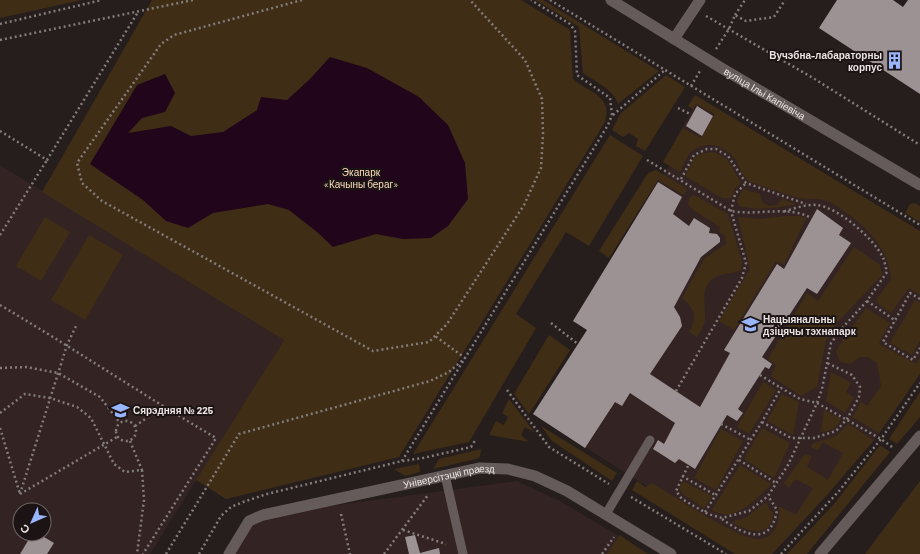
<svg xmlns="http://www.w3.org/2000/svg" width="920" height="554" font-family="Barlow,sans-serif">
<rect width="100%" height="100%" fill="#261e1d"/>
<path fill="#332423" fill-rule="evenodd" d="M696 103 920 242V374L877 437 827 495 772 554H753L533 414 587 330 573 321 669 166 663 162Z
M0 165 284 340 150 554H0ZM20 510H44V534H20Z
M517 481 560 501 649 554H228L241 532 263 515Z"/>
<path fill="#402d16" d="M0 0H82L0 18Z
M152 0H521L570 30 573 79C589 93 613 95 605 122L399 457 226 499 196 480 284 340 42 192Z
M536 0H543L659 71 618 104C615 90 594 81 583 73L579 27Z
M666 75 685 87 645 151 636 146 638 139 629 133 623 137 612 130 620 114Z
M695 95 920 231V295L909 288 891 313 875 301 891 280C889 250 869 228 845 212 839 207 831 202 824 200 816 198 807 200 799 198 783 194 766 187 750 182 742 176 740 167 735 159 724 145 707 140 692 151 687 155 683 166 680 172L663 162 683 128 701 138 715 114 696 104 693 109 688 106Z
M610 135 643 156 589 246 566 232 516 314 536 328 469 442 413 454Z
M714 152 727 159 741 183 735 188 731 198H722L685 176 695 157 704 153Z
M656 170 687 189 684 195 658 180 609 258 599 251 648 173Z
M743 189 760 194 762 202 769 206 777 205 782 199 796 204C778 208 757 211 739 206L737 201Z
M694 195 728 214 742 261 741 270C732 275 719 272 711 280 700 290 706 307 705 319 705 325 700 332 697 337L689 332C698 317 695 309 682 298L704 259 726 244 725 236 718 231 721 228 692 209 688 204 690 197Z
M915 203 920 206V222L905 213 910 204Z
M784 216H800L806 218 784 265 776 261 734 330 719 321 750 269 738 217 760 219Z
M45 217 70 232 41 281 16 266Z
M89 235 123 255 85 320 51 300Z
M854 247 880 265 882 275 838 322 826 341 817 387 801 396 771 376 776 365 768 359 807 293 818 301Z
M915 300 920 303V341L912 355 890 343Z
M866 308 890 323 879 343 881 345 916 364 920 358V374L879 433 852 417 861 402 867 406 881 386 877 363 868 357H860L850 364 841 362 836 352 843 339Z
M549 335 570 350 529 414 514 394Z
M831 372 851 383 846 392 854 398 845 413 826 401Z
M763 382 776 390 749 434 737 427Z
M920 392V417L897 444 889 439Z
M782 394 799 402 793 435 767 421Z
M509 399 535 433 525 427 521 435 529 442 489 435 496 421 504 425 508 417 502 413Z
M824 410 841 419C837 429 831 431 821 432Z
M848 424 874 440 827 495 772 554H735L632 490 637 481 645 487 652 483C672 495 738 539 757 539 775 540 781 520 779 506L796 515 813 488 795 479 789 488 784 483 805 454 812 456 807 467 828 480 843 453 823 442 818 450 811 448 812 444 836 436Z
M541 426 617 473 612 481 552 441Z
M762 428 790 443 774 478 744 459Z
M721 429 743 441 716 490 694 478Z
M880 445 890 452 807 554H787L834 504Z
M481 449 480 457 476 459 433 469 439 459Z
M419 464 420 472 405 476 394 469Z
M740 465 771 484C758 498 733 525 712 510Z
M683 481 712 496 704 508 684 495 679 489Z
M920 481V554H865Z
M766 502 769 509 773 513C772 539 747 532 732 522L747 517Z
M620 535 647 554H607Z"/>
<path fill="#21051b" d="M330 57 367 68 419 97 448 125 465 163 468 199 448 226 431 238 403 239 376 234 333 247 317 232 289 210 268 204 213 213 188 228 166 221 143 200 90 164 137 85 165 74 175 93 165 112 142 118 128 133 171 126 191 136 223 132 257 110 261 97 287 100 310 79Z"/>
<path fill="#9c9294" d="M837 0H893L903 7 908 0H920V94L819 28Z
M697 106 713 116 702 136 686 126Z
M658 182 682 197 673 214 689 226 694 218 710 228 709 233 717 234 720 238V242L701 257 674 307 680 317 682 326 650 374 700 407 730 353 724 350 777 264 784 269 817 209 843 228 839 235 851 243 817 294 807 288 762 357 772 364 769 369 765 367 738 409 743 413 737 421 727 415 695 469 679 459 675 463 653 449 658 440 664 444 675 423 630 393 622 406 615 402 585 448 533 414 587 330 573 321Z
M32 534H39L54 543 47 554H20Z
M415 535 420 553 439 548 440 554H409L405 537Z"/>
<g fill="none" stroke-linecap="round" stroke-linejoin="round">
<path stroke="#837c7b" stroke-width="2.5" stroke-dasharray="2 3" stroke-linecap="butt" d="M302 0 174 35 161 44 77 163 82 183 102 201 373 351 429 342 447 324 524 205 541 168 543 134 542 99 525 60 470 0
M550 0 920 225
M735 15 745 0
M706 16 813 78 920 145
M0 24 102 0
M0 40 193 0
M716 49 729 29 735 15 746 21 774 17 785 0
M691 86 700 71
M678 108 690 114
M613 115 665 70
M0 131 47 160 138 12
M647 160 731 211C757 216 789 205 811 218
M681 179 694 155 707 149H716L728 156 746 183 806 204
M0 235 47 160
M920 299 910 293 883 342 913 360 920 348
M867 301 896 321
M0 305C73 348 143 395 216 438L143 554
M551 323 578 344
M0 368 26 367 58 373 100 397 120 423
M760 375 781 388
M507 390 549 447 609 484
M676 391 742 278 746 263 731 211 735 194 746 183
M0 413 25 394 50 398 77 407 91 418 114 464 125 472 142 470 144 500 137 554
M116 431a10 10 0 1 1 20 0a10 10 0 1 1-20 0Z
M762 422 791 438H814L836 431 847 419 859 397 860 387 852 375 827 363
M721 424 751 440
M135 426 163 407
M0 428 20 494
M130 441 142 470
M739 460 776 483
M402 461 465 358 435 336
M688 466 676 491 682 499 692 505 708 514 722 518 749 511 768 496 788 465 817 403 822 389 831 343 844 326 867 301 887 272C886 268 885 264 884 260 877 241 838 207 817 205 805 204 793 209 782 212
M682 476 717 496
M20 494 67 345 77 324
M20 494 117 437
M631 497 726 554
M705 512 762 422 781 388 800 399 817 403 881 439 892 447
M341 514 350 554
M722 519C744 535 771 547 777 510L768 496
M403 530 446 544
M166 554 239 434 430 381 449 372 465 358 608 125 612 115 610 98 577 75 575 31 570 24 531 0
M199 554 221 516 231 507 243 502 267 494 402 461 423 458 471 447 476 439
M384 554 428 495
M602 554 614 537
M781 554 839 491 881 439 920 383"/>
<path stroke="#655b5a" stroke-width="9" d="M445 475 463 554
M606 514 650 440"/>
<g stroke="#655b5a" stroke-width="11">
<path id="s1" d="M611 0 723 69 920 185"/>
<path d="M674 39 700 0"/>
<path id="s2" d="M229 554 249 521 263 515 480 468 508 469 535 476 567 491 671 554"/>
<path d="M820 554 920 436"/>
</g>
</g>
<defs>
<symbol id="building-bare" viewBox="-9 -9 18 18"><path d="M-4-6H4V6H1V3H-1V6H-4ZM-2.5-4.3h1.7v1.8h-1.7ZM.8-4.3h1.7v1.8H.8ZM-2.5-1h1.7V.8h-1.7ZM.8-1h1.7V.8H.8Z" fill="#98b5fd" stroke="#1c1414" stroke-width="2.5" paint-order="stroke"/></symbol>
<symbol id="university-bare" viewBox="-9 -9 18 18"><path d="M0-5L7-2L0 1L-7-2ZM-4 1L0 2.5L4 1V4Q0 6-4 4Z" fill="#98b5fd" stroke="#1c1414" stroke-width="2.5" paint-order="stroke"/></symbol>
<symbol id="school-bare" viewBox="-9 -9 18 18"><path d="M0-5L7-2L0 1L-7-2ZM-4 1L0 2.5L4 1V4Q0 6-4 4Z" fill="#98b5fd" stroke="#1c1414" stroke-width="2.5" paint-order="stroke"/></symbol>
</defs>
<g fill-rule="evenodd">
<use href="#building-bare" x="882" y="48" width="25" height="25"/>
<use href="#university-bare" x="738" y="312" width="25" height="25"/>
<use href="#school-bare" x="108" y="398" width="25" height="25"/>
</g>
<g text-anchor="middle" stroke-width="4" stroke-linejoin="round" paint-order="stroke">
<g font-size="10" font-weight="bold" fill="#eae4e3" stroke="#1c1414" text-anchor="start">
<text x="882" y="59" text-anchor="end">Вучэбна-лабараторны<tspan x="882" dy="12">корпус</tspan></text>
<text x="763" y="323">Нацыянальны<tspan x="763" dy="12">дзіцячы тэхнапарк</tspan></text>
<text x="133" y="414">Сярэдняя № 225</text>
</g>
<g font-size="10" fill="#eae4e3" stroke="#1c1414">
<text dy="4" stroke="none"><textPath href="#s1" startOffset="180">вуліца Ільі Капіевіча</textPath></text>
<text dy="4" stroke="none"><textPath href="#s2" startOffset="244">Універсітэцкі праезд</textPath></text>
</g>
<g font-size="10" fill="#fbdebd" stroke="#1c1414">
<text x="361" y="176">Экапарк<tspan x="361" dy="12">«Качыны бераг»</tspan></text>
</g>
</g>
<g transform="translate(32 522) rotate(225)"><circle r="19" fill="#1c1414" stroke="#6e6767"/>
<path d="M0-3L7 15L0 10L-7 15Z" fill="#98b5fd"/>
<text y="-6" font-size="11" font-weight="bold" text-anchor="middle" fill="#eae4e3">С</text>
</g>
</svg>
